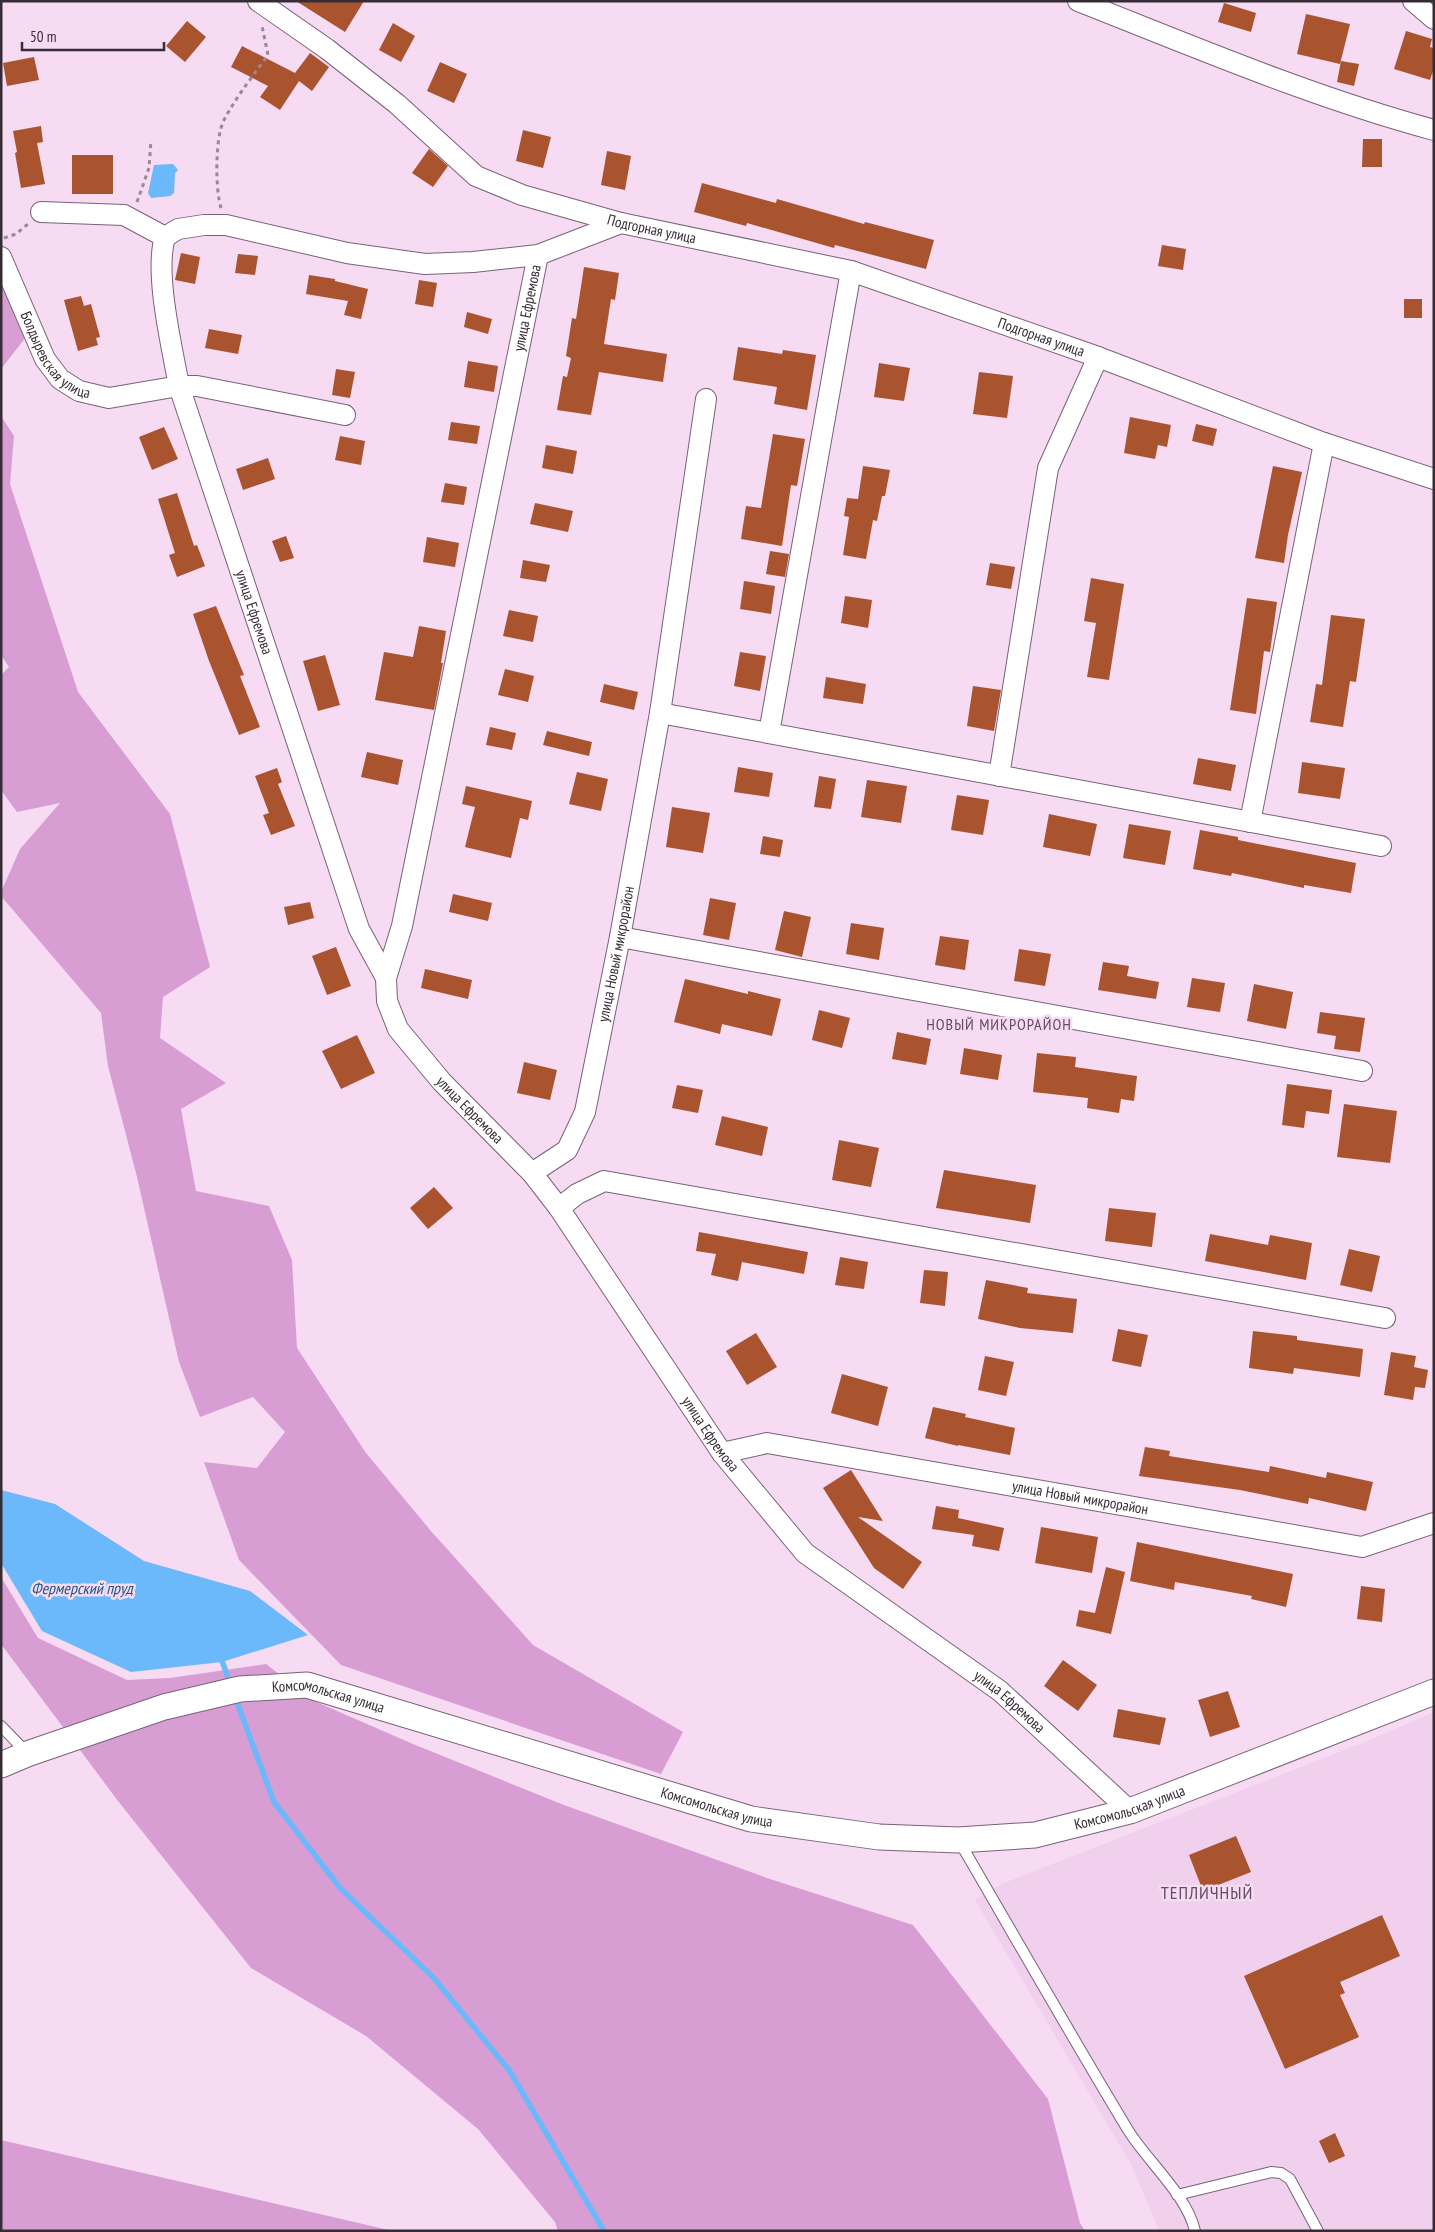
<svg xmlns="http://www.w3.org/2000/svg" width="1435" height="2232" font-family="'PT Sans Narrow',sans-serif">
<rect width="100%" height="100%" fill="#f6dbf3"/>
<path fill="#f1d0ee" d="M1434 1712V2231H1159L1132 2166 975 1900 1004 1883 1370 1740Z"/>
<path fill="#d89ed3" d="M1 270 26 337 1 369Z
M1 416 14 436 10 484 78 692 170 814 210 967 163 997 160 1038 226 1083 181 1109 196 1191 269 1206 292 1260 297 1348 366 1453 431 1531 533 1645 683 1732 661 1774 341 1665 239 1560 204 1462 257 1468 285 1432 253 1397 200 1417 179 1362 137 1177 108 1066 101 1013 1 896V892L20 849 60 803 17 812 1 790V675L9 667 1 655Z
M1 1577 38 1638 127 1680 170 1678 266 1664 314 1701 413 1744 564 1805 770 1879 913 1925 1048 2099 1080 2223 1085 2231H558L555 2222 478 2129 366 2036 251 1968 118 1801 1 1644Z
M1 2140 393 2231H1Z"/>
<path fill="#6bb8fb" d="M173 164 178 170 175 173 174 193 170 196 151 198 148 193 154 165Z
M1 1490 55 1504 144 1561 250 1591 308 1635 222 1662 131 1672 42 1631 1 1563Z"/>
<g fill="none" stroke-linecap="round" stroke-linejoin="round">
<path stroke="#6bb8fb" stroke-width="5.5" d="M220 1655 231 1686
M235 1697 274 1802 341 1889 433 1977 509 2070 604 2231"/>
</g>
<path fill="#a9532f" d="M296 1H364L345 32Z
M1224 3 1256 13 1251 32 1218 22Z
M1306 14 1350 24 1340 64 1297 54Z
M187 21 206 37 185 62 166 46Z
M393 23 415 36 401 62 379 50Z
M1406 31 1432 39 1430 47 1434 48V68L1430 80 1394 69Z
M242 46 295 73 310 53 329 67 312 91 299 81 280 110 260 97 268 86 231 67Z
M34 57 39 80 7 86 3 63Z
M1341 61 1359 64 1354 86 1337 82Z
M440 62 467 74 454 103 427 91Z
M41 126 43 142 37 143 45 184 21 188 15 153 17 152 13 131Z
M523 130 551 137 543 168 516 161Z
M1363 139H1382V167H1362Z
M429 149 448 166 433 187 412 173Z
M607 151 631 156 625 190 601 185Z
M72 155H113V194H72Z
M702 183 776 203 777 199 864 224 865 222 934 240 926 269 835 245 834 248 747 223 746 226 694 212Z
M1162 245 1186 249 1183 270 1158 266Z
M181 253 200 257 195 284 175 280Z
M238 254 258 256 255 275 235 273Z
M584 267 619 273 615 300 611 299 604 344 667 354 663 382 599 372 591 415 557 410 563 376 567 377 571 358 566 356 572 318 576 319Z
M309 275 335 279V281L368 289 361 319 344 315 348 301 306 294Z
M419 280 437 283 433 307 415 304Z
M81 296 84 306 91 304 100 337 96 338 98 345 78 351 64 300Z
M1404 299H1422V318H1404Z
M467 312 492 319 488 334 464 327Z
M209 329 242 335 238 354 205 348Z
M738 347 782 354 783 350 816 355 807 410 774 404 777 387 733 380Z
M468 361 498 366 494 392 464 387Z
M879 363 910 368 904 401 874 397Z
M336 369 355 372 350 398 332 395Z
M979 372 1013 376 1007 418 973 414Z
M1130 417 1171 425 1167 447 1158 445 1155 459 1124 453Z
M451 422 480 426 477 444 448 440Z
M1196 424 1217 429 1213 446 1192 441Z
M164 427 178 459 152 470 139 437Z
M773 434 805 439 797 486 791 485 782 546 741 539 746 506 761 508Z
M340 436 365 441 361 465 335 460Z
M546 445 577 451 573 474 542 468Z
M268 458 275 479 243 490 236 469Z
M863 466 890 470 885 496H882L877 521 873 520 866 559 843 555 849 517 844 516 847 498 858 499Z
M1273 466 1302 472 1288 535 1284 563 1255 558Z
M445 483 467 487 464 505 441 502Z
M177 493 194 546 197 545 205 566 177 577 169 555 175 553 158 499Z
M535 503 573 511 568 532 530 524Z
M286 536 294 558 280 562 272 541Z
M427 537 459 543 455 567 423 562Z
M770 551 789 554 785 577 766 574Z
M523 560 550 565 546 582 520 578Z
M990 563 1015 567 1011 589 986 585Z
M1091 578 1124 584 1109 680 1087 677 1096 623 1084 621Z
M744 581 775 586 771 614 740 609Z
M845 596 872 600 868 628 841 623Z
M1247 598 1277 602 1270 652 1264 651 1256 714 1230 710Z
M216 606 244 675 240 676 260 727 239 735 209 661 193 614Z
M509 610 538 616 533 642 503 636Z
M1331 615 1365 619 1356 682 1350 681 1343 727 1310 722 1316 684 1322 685Z
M419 626 446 631 441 663H443L434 710 375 700 384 652 413 657Z
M740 652 766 656 760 691 734 686Z
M325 655 340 705 318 711 303 661Z
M505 669 534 676 528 702 498 695Z
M826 677 866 684 863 704 823 698Z
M604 684 638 692 634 710 600 702Z
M973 686 1001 690 994 731 967 726Z
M490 727 516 733 512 750 486 745Z
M547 731 592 742 589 756 543 745Z
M367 752 403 760 398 785 361 777Z
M1198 758 1236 765 1231 791 1193 784Z
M1302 762 1345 768 1340 799 1298 793Z
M738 767 773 773 769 797 734 792Z
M277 768 282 782 278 784 295 826 271 835 263 815 269 813 255 776Z
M577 772 608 779 601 811 569 804Z
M819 776 836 779 831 809 814 807Z
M867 780 907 786 901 823 861 817Z
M466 786 532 801 528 820 520 818 511 858 465 847 475 807 462 804Z
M957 795 989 800 983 835 951 830Z
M672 807 710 813 703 853 666 847Z
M1049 814 1097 824 1090 856 1043 847Z
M1129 824 1171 831 1165 865 1123 858Z
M1200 830 1238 837V840L1356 863 1351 893 1304 885V888L1232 873 1231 876 1193 869Z
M763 836 783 840 780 857 760 854Z
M453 894 492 903 488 921 449 912Z
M710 898 736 903 729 940 703 935Z
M310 902 314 918 288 925 284 907Z
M784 911 811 917 802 957 775 950Z
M851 923 884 928 879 960 846 954Z
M940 936 969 940 965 970 935 965Z
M336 947 351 986 327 995 312 956Z
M1019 949 1051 954 1045 986 1014 981Z
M1103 962 1129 966 1127 976 1159 982 1156 999 1098 990Z
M425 969 472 980 468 999 421 988Z
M1192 978 1225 983 1220 1012 1187 1007Z
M685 979 748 994V991L781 999 772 1036 722 1024 720 1034 674 1022Z
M1254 984 1293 992 1286 1029 1247 1021Z
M819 1010 850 1018 842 1048 812 1040Z
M1320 1012 1365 1018 1360 1052 1334 1049 1336 1036 1317 1033Z
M897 1032 931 1039 926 1065 892 1059Z
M357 1035 375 1073 341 1089 322 1051Z
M964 1048 1002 1055 998 1080 960 1074Z
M1037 1053 1076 1057 1075 1067 1137 1076 1134 1101 1121 1099 1119 1113 1087 1108 1088 1098 1033 1092Z
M524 1062 557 1070 550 1100 517 1093Z
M1287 1084 1332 1090 1329 1114 1306 1111 1304 1128 1282 1125Z
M677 1085 703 1090 698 1113 672 1108Z
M1344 1104 1397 1111 1390 1163 1337 1157Z
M722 1116 768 1127 762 1156 715 1145Z
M839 1140 879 1148 871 1187 832 1180Z
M944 1170 1036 1185 1030 1223 936 1208Z
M434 1187 453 1208 428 1229 410 1208Z
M1109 1208 1156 1213 1152 1247 1105 1241Z
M699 1232 808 1252 804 1274 742 1262 738 1281 711 1275 716 1254 696 1251Z
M1210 1234 1268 1245 1270 1235 1312 1243 1306 1280 1205 1261Z
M1349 1249 1380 1256 1372 1292 1340 1285Z
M840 1257 868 1262 864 1289 835 1285Z
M924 1270 948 1272 945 1306 920 1303Z
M986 1280 1028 1288 1027 1293 1077 1299 1073 1333 1020 1328 978 1319Z
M1118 1329 1148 1335 1141 1367 1112 1361Z
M1253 1331 1297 1336V1340L1363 1349 1360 1377 1294 1368 1293 1374 1249 1368Z
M756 1333 777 1367 747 1385 726 1351Z
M1391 1352 1416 1356 1414 1367 1428 1370 1425 1388 1415 1387 1413 1400 1384 1395Z
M985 1356 1014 1362 1006 1396 978 1390Z
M842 1374 888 1387 878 1426 831 1413Z
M933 1407 966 1414 965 1417 1015 1428 1010 1455 958 1445V1446L925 1438Z
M1145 1447 1170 1451 1169 1456 1269 1472 1270 1466 1326 1478 1327 1472 1373 1482 1366 1511 1309 1498 1308 1504 1240 1490 1139 1476Z
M851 1470 883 1521 858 1517 922 1562 903 1589 874 1568 823 1488Z
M936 1506 959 1510 958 1518 1004 1528 999 1551 972 1546 974 1535 932 1529Z
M1041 1527 1098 1537 1092 1573 1035 1563Z
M1137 1542 1293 1574 1286 1607 1251 1599 1252 1596 1175 1582 1174 1590 1130 1581Z
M1106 1567 1125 1572 1111 1634 1076 1626 1079 1610 1095 1613Z
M1361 1586 1385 1589 1382 1622 1357 1619Z
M1063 1660 1097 1685 1078 1711 1044 1686Z
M1228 1691 1240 1727 1210 1737 1198 1700Z
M1118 1709 1166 1718 1160 1745 1113 1737Z
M1236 1836 1251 1872 1203 1891 1189 1855Z
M1382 1915 1400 1956 1340 1982 1345 1993 1340 1995 1359 2037 1285 2069 1244 1976Z
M1335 2133 1345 2156 1329 2163 1319 2141Z"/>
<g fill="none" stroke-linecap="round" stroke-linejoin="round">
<defs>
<path id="service" d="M1 1726 27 1753
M959 1841C1015 1937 1070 2034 1128 2130 1147 2161 1187 2195 1195 2231
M1177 2195 1271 2172 1281 2173 1290 2179 1318 2231"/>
<g id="minor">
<path id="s1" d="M258 1 327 49 397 104 476 176 522 195 621 223 851 271 1098 357 1324 443 1434 479"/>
<path d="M1078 1C1195 47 1312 97 1434 130"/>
<path d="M1413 1 1434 19"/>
<path d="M41 212 124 215 165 237"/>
<path id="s2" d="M165 237C154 273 172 347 179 386L359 929 386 978 387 1001 398 1029 442 1082 532 1173 559 1208 722 1453 805 1553 1000 1691 1130 1811"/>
<path d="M165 237 178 229 204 225H226L347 253 425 264 473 262 538 255 621 223"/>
<path id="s3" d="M1 257 45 359 60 379 79 391 109 398 179 386H197L345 415"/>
<path d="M660 713 1381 846"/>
<path d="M769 733 851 271"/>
<path d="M999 776 1048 468 1098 357"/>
<path d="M1250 822 1324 443"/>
<path d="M620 937 1362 1071"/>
<path id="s4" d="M386 978 402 926 538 255"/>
<path id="s5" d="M532 1173 567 1150 585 1112 620 937 660 713 706 399"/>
<path d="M559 1208 577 1194 604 1181 1385 1318"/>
<path id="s6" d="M722 1453 767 1443 1362 1547 1434 1523"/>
</g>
<g id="tertiary">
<path id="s7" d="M1 1765 27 1754 164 1707 240 1689 307 1685 751 1819 879 1837 958 1840 1035 1835 1130 1811 1434 1692"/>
</g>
</defs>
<use href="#service" stroke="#796277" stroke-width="12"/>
<use href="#minor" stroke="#796277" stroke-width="22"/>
<use href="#tertiary" stroke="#796277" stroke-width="27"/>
<path stroke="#9a8798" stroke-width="3" stroke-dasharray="4 4" stroke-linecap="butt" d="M137 202 149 168 151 140
M221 208C215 189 215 137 224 120 236 97 253 76 268 55L262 26
M4 238 16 234 28 224"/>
<use href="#service" stroke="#fff" stroke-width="10"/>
<use href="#minor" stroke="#fff" stroke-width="20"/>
<use href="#tertiary" stroke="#fff" stroke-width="25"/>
</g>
<g text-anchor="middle" stroke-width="5" stroke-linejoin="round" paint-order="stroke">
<g font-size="15" fill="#362c35" stroke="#f6dbf3">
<text dy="5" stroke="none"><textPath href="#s1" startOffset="464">Подгорная улица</textPath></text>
<text dy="5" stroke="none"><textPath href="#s4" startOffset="685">улица Ефремова</textPath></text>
<text dy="5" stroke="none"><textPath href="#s1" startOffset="869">Подгорная улица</textPath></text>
<text dy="5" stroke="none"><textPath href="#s3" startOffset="115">Болдыревская улица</textPath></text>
<text dy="5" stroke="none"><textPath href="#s2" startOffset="389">улица Ефремова</textPath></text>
<text dy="5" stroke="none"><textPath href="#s5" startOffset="245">улица Новый микрорайон</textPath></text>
<text dy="5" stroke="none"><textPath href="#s2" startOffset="940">улица Ефремова</textPath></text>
<text dy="5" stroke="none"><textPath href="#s2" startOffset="1345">улица Ефремова</textPath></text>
<text dy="5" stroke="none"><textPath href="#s6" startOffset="364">улица Новый микрорайон</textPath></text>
<text dy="5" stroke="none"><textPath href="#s7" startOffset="341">Комсомольская улица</textPath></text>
<text dy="5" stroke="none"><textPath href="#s2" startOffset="1750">улица Ефремова</textPath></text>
<text dy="5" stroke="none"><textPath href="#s7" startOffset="746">Комсомольская улица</textPath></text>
<text dy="5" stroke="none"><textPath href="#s7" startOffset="1166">Комсомольская улица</textPath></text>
</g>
<g font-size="16" letter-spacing="1" fill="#644d62" stroke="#f6dbf3">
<text x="999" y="1030">НОВЫЙ МИКРОРАЙОН</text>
</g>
<g font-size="16" font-style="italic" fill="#215884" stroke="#f6dbf3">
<text x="82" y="1594">Фермерский пруд</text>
</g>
<g font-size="18" letter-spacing="1" fill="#644d62" stroke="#f6dbf3">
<text x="1207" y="1899">ТЕПЛИЧНЫЙ</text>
</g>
</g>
<rect width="1435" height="2232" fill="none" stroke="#362c35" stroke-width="5"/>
<path d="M22 42v8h142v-8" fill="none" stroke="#362c35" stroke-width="2.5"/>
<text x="30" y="42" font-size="15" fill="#362c35" stroke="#f6dbf3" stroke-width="4" paint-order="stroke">50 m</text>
</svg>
